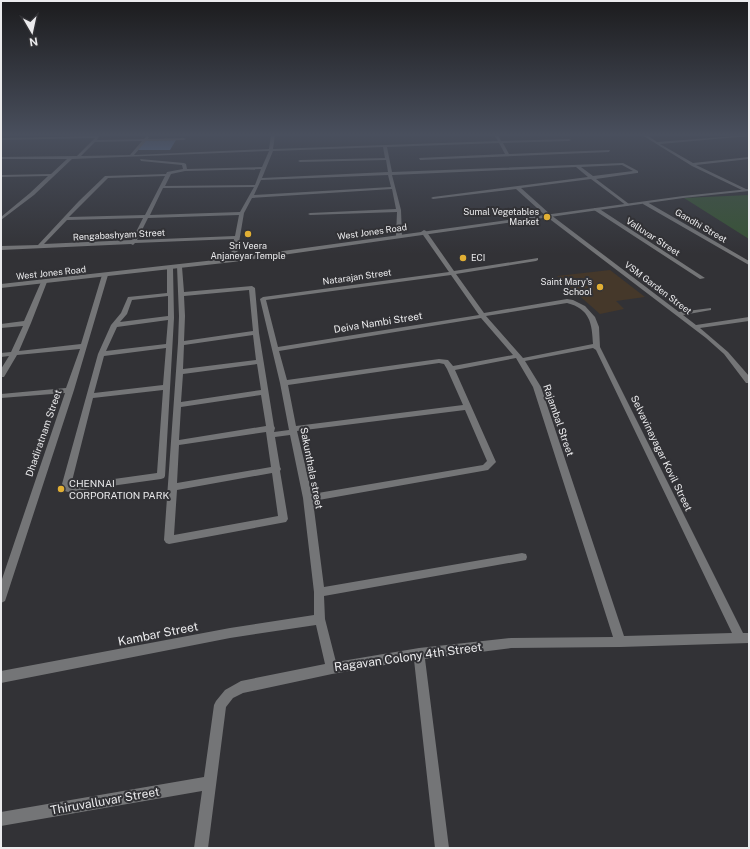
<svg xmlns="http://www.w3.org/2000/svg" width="750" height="849" font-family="'Public Sans',sans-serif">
<rect width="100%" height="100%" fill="#323236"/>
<path fill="#45382a" d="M610 270 645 297 616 301 624 309 600 314 557 276Z"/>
<path fill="#375334" d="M749 195V239L684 198Z"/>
<path fill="#5f7dae" d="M176 140 170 150H138L145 141Z"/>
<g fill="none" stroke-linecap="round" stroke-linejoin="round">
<path fill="#747577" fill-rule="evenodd" d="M271 135H275L273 149 498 141 494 135H498L501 141 569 139 571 140 569 141 503 143 509 154 610 150 609 152 420 160 419 158 505 154 499 143 387 147 392 172 623 163 638 171V173H637L596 179 629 204V205L627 206 591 179 521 188 551 215 679 312 711 308V310L683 315 696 325 749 317V321L700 328 728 352 749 376V383H746L724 354 706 338 547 217 516 189 433 199 431 198 433 197 588 177 576 167 392 175 401 210 402 236 399 238 396 236 397 212 310 215 308 214 310 213 396 209 392 189 252 198 244 213 236 260 233 262 230 260 234 239 135 243 133 245 131 244 1 250V246L38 245 79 201 105 176 166 174 167 172 183 169 182 165 141 161 140 159 184 163 186 164 187 169 262 167 269 151 72 159 34 195 1 220V217L30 193 48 176 1 177V175L51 174 67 159H1V157L77 156 95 138 2 140 1 138 99 136 97 140 144 139 147 136 149 137 148 139 184 138 186 139 184 140 146 141 134 155 269 149ZM142 141 130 155 81 156 95 142ZM383 147 385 158 300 160 298 161 300 162 386 160 388 172 262 178 273 151ZM622 165 633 171 593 176 581 167ZM261 169 255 185 165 186 171 174 185 171ZM388 175 391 187 254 195 261 180ZM165 176 145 215 69 217 108 178ZM254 187 240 212 150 215 163 188ZM239 215 235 236 137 240 148 218ZM143 218 132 240 44 244 67 220Z
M642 135H647L657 142 749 135V136L660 144 693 163 749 157V159L696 165 748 190 744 191 692 166Z
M643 202H647L749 261V265L643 204Z
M594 208H598L705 278 700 279 594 210Z
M424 230 426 231 454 271 538 258V260L536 261 456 274 484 313 567 299 573 300 585 306 595 317 599 327 600 347 743 633H749V643L620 647 511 648 425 659 449 848H435L414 660 332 674 243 693 233 698 226 707 208 848H194L202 791 1 826V812L204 777 214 705 216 701 225 690 241 681 325 664 316 625 230 638 1 683V671L230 628 314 615V592L303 498 290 435 275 437 280 467 281 469 280 471 288 519 286 522 169 544 166 543 164 540 178 343 179 316 177 266 182 267 184 292 252 286 255 288 259 333 274 426 275 428 274 432 289 430 280 383 260 299 263 297 449 272 421 232ZM451 275 479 315 278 347 266 300ZM249 290 253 331 184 341 185 316 184 296ZM567 303C590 309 592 323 593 344L523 358 486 316ZM481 318 513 355 453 366 448 360 439 359 287 380 279 351ZM253 335 256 360 183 369 184 345ZM593 348 596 350 732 633 624 636 541 387 525 361ZM516 358 533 387 613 637 511 638 419 648 336 662 325 619 324 596 526 560 527 557 526 554 522 553 324 587 313 501 488 470 496 462 455 370ZM439 363 444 364 447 369 463 405 296 426 288 385ZM257 364 261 390 181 402 183 374ZM261 395 266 426 179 440 181 407ZM465 410 487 461 483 465 312 494 297 431ZM266 432 271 467 177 483 179 445ZM272 473 278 516 174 535 177 490Z
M170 266 173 268 174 318 165 476 164 478 161 479 68 492 65 491 62 484 98 354 111 325 121 313 128 297 167 293V268ZM168 296V316L120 322 127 314 132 300ZM168 320 166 344 106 351 117 327ZM166 348 163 385 94 393 104 356ZM163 390 157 473 71 485 93 398Z
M105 273 108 275 74 390 6 598 5 601 1 603V582L65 393 1 398V394L66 388 80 349 17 355 4 377H1V369L9 356 1 357V353L11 352 23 326 1 328V324L24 321 41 282 44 280 46 281 47 282 31 323 19 351 81 344 102 275Z"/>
<path fill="#747577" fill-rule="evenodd" d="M749 189V191L683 198 233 262 1 288V284L233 258 683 196Z"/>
</g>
<linearGradient id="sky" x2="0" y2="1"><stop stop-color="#1c1c1e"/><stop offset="0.53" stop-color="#494f5d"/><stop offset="1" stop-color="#494f5d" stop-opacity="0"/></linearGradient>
<rect width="750" height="254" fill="url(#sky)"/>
<g fill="#e1af34" stroke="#323236" stroke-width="1.5">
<circle cx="547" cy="217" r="4"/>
<circle cx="248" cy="234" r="4"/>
<circle cx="463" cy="258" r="4"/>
<circle cx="600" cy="287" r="4"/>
<circle cx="61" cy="489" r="4"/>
</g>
<g text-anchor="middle" stroke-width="4" stroke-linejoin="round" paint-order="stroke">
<g font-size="9" fill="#ebebed" stroke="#323236" text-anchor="end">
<text x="539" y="215">Sumal Vegetables<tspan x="539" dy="10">Market</tspan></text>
<text x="248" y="249" text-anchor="middle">Sri Veera<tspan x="248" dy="10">Anjaneyar Temple</tspan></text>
<text x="471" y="261" text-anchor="start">ECI</text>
<text x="592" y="285">Saint Mary's<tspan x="592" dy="10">School</tspan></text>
</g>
<g font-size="9" fill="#ebebed" stroke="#323236">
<text transform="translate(701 226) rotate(30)" y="3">Gandhi Street</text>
<text transform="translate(372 232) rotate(-8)" y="3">West Jones Road</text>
<text transform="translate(119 235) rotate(-3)" y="3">Rengabashyam Street</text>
<text transform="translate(653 237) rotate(33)" y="3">Valluvar Street</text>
<text transform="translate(51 273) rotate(-6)" y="3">West Jones Road</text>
<text transform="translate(357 277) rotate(-8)" y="3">Natarajan Street</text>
<text transform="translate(658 288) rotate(37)" y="3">VSM Garden Street</text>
</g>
<g font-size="10" fill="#ebebed" stroke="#323236">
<text transform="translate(378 322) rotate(-9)" y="4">Deiva Nambi Street</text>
<text transform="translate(559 420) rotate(71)" y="4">Rajambal Street</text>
<text transform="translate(43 433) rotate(-71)" y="4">Dhadiratnam Street</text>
<text transform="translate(662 453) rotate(64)" y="4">Selvavinayagar Kovil Street</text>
<text transform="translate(312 468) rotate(79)" y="4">Sakunthala street</text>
</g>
<g font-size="10" fill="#ebebed" stroke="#323236" text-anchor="start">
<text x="69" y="487">CHENNAI<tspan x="69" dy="12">CORPORATION PARK</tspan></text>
</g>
<g font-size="12" fill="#ebebed" stroke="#323236">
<text transform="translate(158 634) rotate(-11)" y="4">Kambar Street</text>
<text transform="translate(408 657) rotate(-8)" y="4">Ragavan Colony 4th Street</text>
<text transform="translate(105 801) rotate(-10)" y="4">Thiruvalluvar Street</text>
</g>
</g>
<rect width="750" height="849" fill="none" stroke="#ebebed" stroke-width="4"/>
<g transform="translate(32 32) rotate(171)" stroke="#323236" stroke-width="3" paint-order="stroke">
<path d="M0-3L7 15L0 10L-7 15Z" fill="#ebebed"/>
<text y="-6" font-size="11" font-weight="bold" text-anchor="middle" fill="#ebebed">N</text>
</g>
</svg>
